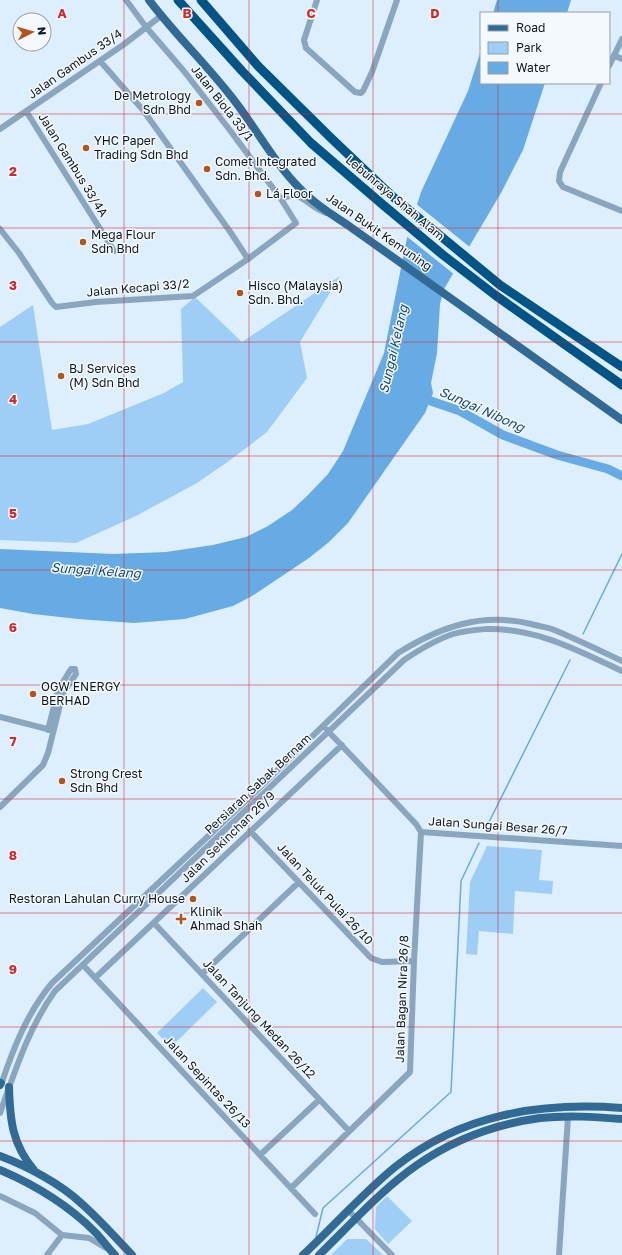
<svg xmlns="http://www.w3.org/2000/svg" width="622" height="1255" font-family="'Golos Text',sans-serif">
<rect width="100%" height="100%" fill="#ddeefc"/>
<path fill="#9ecdf5" d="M340 276 300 342 307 378 267 432 229 461 197 483 136 516 76 543 0 540V327L33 305 52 430 88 424 164 393 183 382 181 309 195 297 242 342Z
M487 846 542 850 539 880 553 881 552 894 515 891 513 934 479 931 477 955 466 954 470 882Z
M203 988 217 1002 171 1047 157 1033Z
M387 1196 412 1221 388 1244 375 1229 376 1207Z
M347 1239H366L383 1255H331Z"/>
<path fill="#66abe3" d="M497 0H571L567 13H493Z
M481 50V83H545L523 150 501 193 444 289 440 304 437 353 431 383 433 393 425 413 348 523 329 542 309 558 252 596 233 606 185 619 134 623 78 619 33 614 0 608V549L114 554 166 552 213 545 246 537 268 526 292 510 308 495 328 474 343 451 384 353 408 233 421 192 468 91Z"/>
<path fill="#ddeefc" d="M415 203 471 248 455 275 405 235Z"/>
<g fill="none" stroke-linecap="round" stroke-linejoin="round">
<path stroke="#66abe3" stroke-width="1.5" d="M583 634 622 554
M486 828 570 660
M316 1237 323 1208 451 1092 461 881 479 843"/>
<path stroke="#66abe3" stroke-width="9" d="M419 397 460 411 503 435 557 455 608 469 622 476"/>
<path stroke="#89a6be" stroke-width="6" d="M317 0 304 40 306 48 355 92 361 93 363 91 372 72 397 0
M614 55 622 59
M100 61 143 110 231 233 248 259
M609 66 622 39
M601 83 560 172 559 181 563 187 622 211
M26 111 114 251
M0 129 123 45 161 16
M281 199C303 188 307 208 327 213
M0 229 19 253 52 303 56 307 96 302 193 296 248 259 296 223 281 199 229 129 183 70 146 27 126 0
M0 717 51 730
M327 730 416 824 421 832 622 846
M0 807 43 765 48 753 63 693 74 677 76 674 75 669H71L58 690 48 730
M250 831 371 958 382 962 414 961
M154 923 349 1131
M83 965 315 1214
M202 974 299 882
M95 978 342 745
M1 1085C13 1049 27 1013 52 983L253 794 398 653C440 627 481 612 531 624 538 626 546 627 552 629 576 639 599 650 622 661
M0 1113C15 1071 29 1027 55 991L404 660C419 650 435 640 453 634 463 631 475 630 486 629 537 628 577 650 622 671
M260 1155 319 1100
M291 1188 410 1072 414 961 421 832
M0 1196 35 1213 62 1235 89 1238 106 1248
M348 1210 392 1255
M47 1255 62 1235
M559 1255 568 1117"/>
<path stroke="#326a96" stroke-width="8" d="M149 0C174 33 204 62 230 95 257 128 277 170 310 198 322 209 336 217 349 226L622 420
M0 1085 1 1083
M9 1087C10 1120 12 1144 34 1170
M0 1156C27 1166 61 1184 82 1204 100 1220 116 1238 132 1255
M0 1170C35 1185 68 1205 95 1232 102 1239 108 1248 115 1255
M303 1255C334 1226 362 1194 395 1167 462 1114 540 1102 622 1108
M319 1255C350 1225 381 1190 417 1165 453 1140 496 1124 540 1118 568 1115 595 1117 622 1119"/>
<path stroke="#005486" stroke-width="9" d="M178 0 242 71 311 143 382 204 443 255 495 295 622 385
M201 0 258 66 331 138 392 196 500 285 622 367"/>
</g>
<path fill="none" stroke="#d62828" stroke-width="1" stroke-opacity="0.55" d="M124 0V1255M249 0V1255M373 0V1255M498 0V13M498 83V1255M0 114H622M0 228H622M0 342H622M0 456H622M0 570H622M0 685H622M0 799H622M0 913H622M0 1027H622M0 1141H622"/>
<g fill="#b55319" stroke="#f4f9fe" stroke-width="1.5">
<circle cx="199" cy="103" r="4"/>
<circle cx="86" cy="148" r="4"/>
<circle cx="207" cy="169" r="4"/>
<circle cx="258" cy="194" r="4"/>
<circle cx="83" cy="242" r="4"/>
<circle cx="240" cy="293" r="4"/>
<circle cx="61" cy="376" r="4"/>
<circle cx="33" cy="694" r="4"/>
<circle cx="62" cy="781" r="4"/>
<circle cx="193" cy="899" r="4"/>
<path d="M179 913h4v4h4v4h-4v4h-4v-4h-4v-4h4z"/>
</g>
<g text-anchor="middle" stroke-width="3" stroke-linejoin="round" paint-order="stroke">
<g font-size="12" fill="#0f1921" stroke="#f4f9fe">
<text transform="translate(75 64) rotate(-35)" y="4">Jalan Gambus 33/4</text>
<text transform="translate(222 103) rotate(52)" y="4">Jalan Biola 33/1</text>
<text transform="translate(73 165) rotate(58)" y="4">Jalan Gambus 33/4A</text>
<text transform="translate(395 198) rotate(40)" y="4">Lebuhraya Shah Alam</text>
<text transform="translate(379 232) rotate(35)" y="4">Jalan Bukit Kemuning</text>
<text transform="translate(138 288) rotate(-5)" y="4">Jalan Kecapi 33/2</text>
<text transform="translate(258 784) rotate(-43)" y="4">Persiaran Sabak Bernam</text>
<text transform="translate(498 826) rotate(4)" y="4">Jalan Sungai Besar 26/7</text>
<text transform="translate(228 837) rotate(-44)" y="4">Jalan Sekinchan 26/9</text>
<text transform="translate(325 894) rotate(47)" y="4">Jalan Teluk Pulai 26/10</text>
<text transform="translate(402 999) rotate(-88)" y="4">Jalan Bagan Nira 26/8</text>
<text transform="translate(259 1019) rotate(47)" y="4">Jalan Tanjung Medan 26/12</text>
<text transform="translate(207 1082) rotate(47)" y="4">Jalan Sepintas 26/13</text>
</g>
<g font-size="12" fill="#0f1921" stroke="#f4f9fe" text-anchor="start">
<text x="191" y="100" text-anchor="end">De Metrology<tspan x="191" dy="14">Sdn Bhd</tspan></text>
<text x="94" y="145">YHC Paper<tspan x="94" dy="14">Trading Sdn Bhd</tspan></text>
<text x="215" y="166">Comet Integrated<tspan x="215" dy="14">Sdn. Bhd.</tspan></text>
<text x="266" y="198">Lá Floor</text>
<text x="91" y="239">Mega Flour<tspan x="91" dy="14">Sdn Bhd</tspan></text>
<text x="248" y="290">Hisco (Malaysia)<tspan x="248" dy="14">Sdn. Bhd.</tspan></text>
<text x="69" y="373">BJ Services<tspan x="69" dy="14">(M) Sdn Bhd</tspan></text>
<text x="41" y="691">OGW ENERGY<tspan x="41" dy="14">BERHAD</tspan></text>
<text x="70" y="778">Strong Crest<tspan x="70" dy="14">Sdn Bhd</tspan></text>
<text x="185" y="903" text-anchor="end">Restoran Lahulan Curry House</text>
<text x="190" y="916">Klinik<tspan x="190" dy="14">Ahmad Shah</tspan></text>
</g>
<g font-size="13" font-style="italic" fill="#16496e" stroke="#f4f9fe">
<text transform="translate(393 349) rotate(-77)" y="5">Sungai Kelang</text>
<text transform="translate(482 409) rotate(24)" y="5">Sungai Nibong</text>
<text transform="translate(96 570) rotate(4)" y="5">Sungai Kelang</text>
</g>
</g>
<g font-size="13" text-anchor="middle" font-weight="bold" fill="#d62828" stroke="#f4f9fe" stroke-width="3" stroke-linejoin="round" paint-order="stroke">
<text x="62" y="18">A</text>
<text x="187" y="18">B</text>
<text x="311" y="18">C</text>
<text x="435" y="18">D</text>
<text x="13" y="176">2</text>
<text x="13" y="290">3</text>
<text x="13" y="404">4</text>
<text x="13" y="518">5</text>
<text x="13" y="632">6</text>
<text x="13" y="746">7</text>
<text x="13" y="860">8</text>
<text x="13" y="974">9</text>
</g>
<rect x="480" y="12" width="130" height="72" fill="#f4f9fe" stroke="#989fa6"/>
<rect x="488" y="25" width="20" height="6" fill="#326a96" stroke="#989fa6"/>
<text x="516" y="32" font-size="12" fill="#0f1921">Road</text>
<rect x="488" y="42" width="20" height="12" fill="#9ecdf5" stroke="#989fa6"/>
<text x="516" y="52" font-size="12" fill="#0f1921">Park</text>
<rect x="488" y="62" width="20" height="12" fill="#66abe3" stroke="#989fa6"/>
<text x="516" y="72" font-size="12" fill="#0f1921">Water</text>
<g transform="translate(32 32) rotate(84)"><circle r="19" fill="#f4f9fe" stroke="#989fa6"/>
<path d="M0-3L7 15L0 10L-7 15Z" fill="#b55319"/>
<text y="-6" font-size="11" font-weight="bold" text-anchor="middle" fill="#0f1921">N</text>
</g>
</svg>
